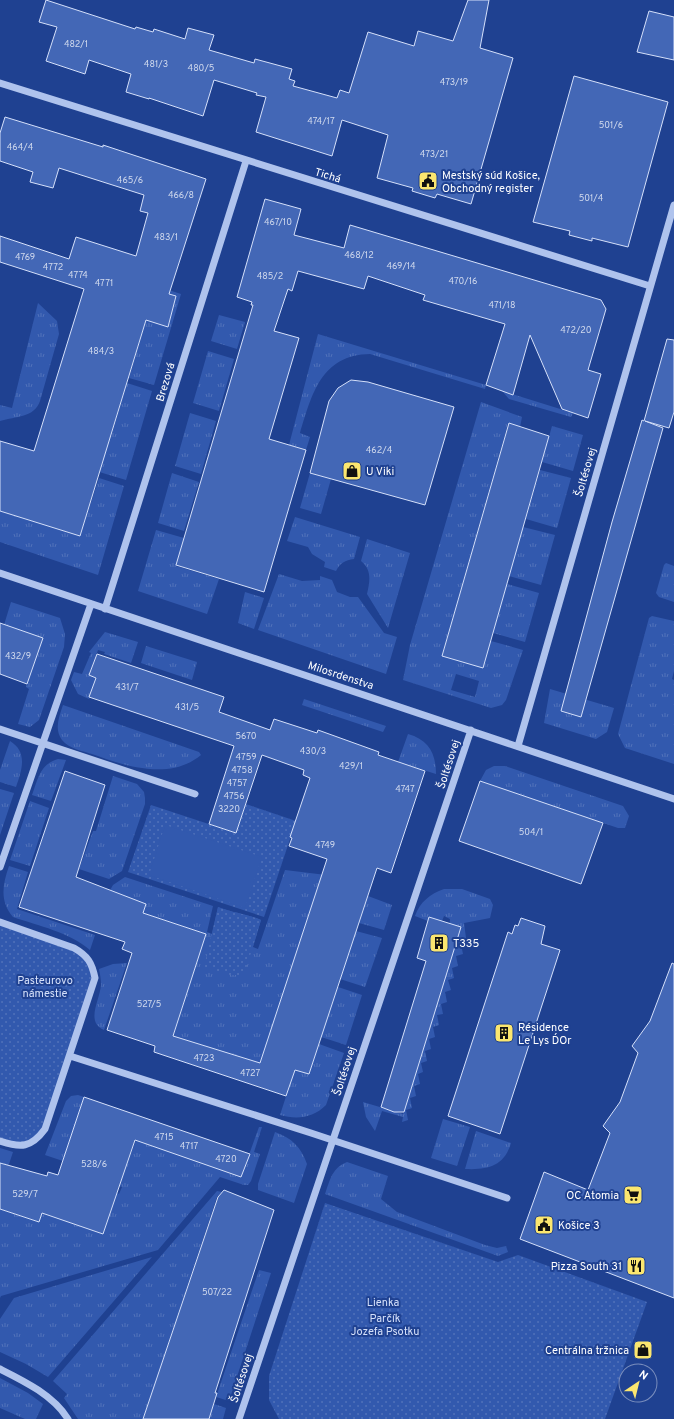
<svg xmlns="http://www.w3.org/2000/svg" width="674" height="1419" font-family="Overpass,sans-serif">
<defs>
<pattern id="grass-tufts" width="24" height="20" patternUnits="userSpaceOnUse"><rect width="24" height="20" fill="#3259ae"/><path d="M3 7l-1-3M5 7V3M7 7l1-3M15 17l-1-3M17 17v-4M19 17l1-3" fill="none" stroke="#5172ba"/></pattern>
<pattern id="park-dots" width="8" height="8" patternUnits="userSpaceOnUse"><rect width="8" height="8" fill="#3259ae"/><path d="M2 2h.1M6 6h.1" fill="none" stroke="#5172ba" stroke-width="1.8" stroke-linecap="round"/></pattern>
</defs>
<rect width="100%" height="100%" fill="#1f4191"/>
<path fill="url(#grass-tufts)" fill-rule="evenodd" d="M153 285 181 294 154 385 129 378 145 324 144 319 168 327 176 296 152 289Z
M38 303 57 321 59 334 40 401C34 418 16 416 0 421V405L12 408Z
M219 315 245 322 237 349 211 341Z
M318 334 486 385 485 389 370 354C321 355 312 394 300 433L310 437 306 450 289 445Z
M208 351 234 359 219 411 193 403Z
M127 383 152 391 126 480 96 471 45 417 111 437Z
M502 391 573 413 571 417 509 399Z
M481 402 522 417 520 427 508 424 442 655 491 641 523 650 506 700 502 705 491 708 403 680 410 645ZM456 674 479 681 475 697 451 690Z
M190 413 216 421 201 474 175 466Z
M552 426 583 435 573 471 542 462Z
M540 470 571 478 557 528 526 519Z
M172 473 199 482 184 531 158 523Z
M310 473 331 479 321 514 300 508Z
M99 478 124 486 98 575 0 542V511L80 536Z
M295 517 360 537 354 559C345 560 340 563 336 571L324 567 325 562 312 554 308 547 287 541Z
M523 527 555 535 541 585 509 576Z
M156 530 184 538 176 566 219 579 207 614 138 591Z
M367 539 410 553 388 628 367 594C370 581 372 570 361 561Z
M666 563 674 566V602L659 597 656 593 664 565Z
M279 574 302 581 320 580V576L332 580 337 592 350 597H358L384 633 397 637 386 674 258 630Z
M507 584 539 593 525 642 493 633Z
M245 592 264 598 254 629 238 623Z
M11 602 60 618 65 634 64 647 39 720 30 727 18 724 29 689 26 687 43 638 4 625Z
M652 616 674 621V671L672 679 674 680V764L625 748 618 734 649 618Z
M105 632 138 642 131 663 104 654 105 652 98 650 89 675 96 678 89 699 78 694 71 680 74 672 82 674 91 653 89 652Z
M146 646 197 662 192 680 141 663Z
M550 689 614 708 607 732 596 739 544 723Z
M304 699 386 726 383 732 302 705Z
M63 705 199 752 201 755C170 781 125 766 92 754 83 751 69 749 62 740 54 729 59 717 63 705Z
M408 734C429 740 436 754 436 774L398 762Z
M10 741C28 752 22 770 16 787L0 782V770Z
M58 759 66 760 51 801 32 795C38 779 40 764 58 759Z
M494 766H505L623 806 629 816 625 828H618L480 781 486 770Z
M113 776 137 784 144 792 145 798V804L122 871 109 879 79 869 93 831H96Z
M0 789 14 793 0 835Z
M30 801 49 808 30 866 10 860Z
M9 866 28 872 17 909 95 935 90 950C69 932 39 926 13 917 0 902 2 886 9 866Z
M285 870 326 875 321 877 262 1059 309 1074 319 1044 344 1053 326 1105C313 1118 297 1120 280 1115L293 1075 190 1041 168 1053 206 934 143 913 146 904 109 892 113 885 125 877 213 906 207 932 212 934 218 907C233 913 247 914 261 920L253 947 258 949Z
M444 889H462L490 899 493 905 490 918 464 923 466 938 460 940 463 954 456 956 458 966 452 968 454 978 448 980 451 990 445 992 447 1002 441 1004 443 1014 437 1015 439 1025 433 1027 435 1037 429 1039 431 1049 425 1051 427 1061 421 1063 423 1072 418 1074 420 1084 414 1086 416 1096 410 1098 412 1108 406 1110 408 1120 402 1122 403 1117 382 1111 375 1131 366 1117 363 1102 403 1114 445 978 450 919 444 916 442 921H428L415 916C420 902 430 894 444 889Z
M368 896 392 905 384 930 359 923Z
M356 931 382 938 365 987 340 979Z
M127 963 104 1030C85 1022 100 1000 101 985 101 979 100 974 99 969L113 964Z
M338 987 362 995 346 1045 321 1037Z
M78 1095 84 1097 63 1161 45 1155 66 1101 71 1096Z
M144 1118 162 1124 229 1172 241 1177 259 1127H262L254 1152 260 1154 251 1181 248 1185H244L220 1177 158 1250 1 1296 0 1298V1209L39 1222 42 1213 103 1234 117 1193 119 1194 122 1187 119 1186Z
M443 1119 470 1127 457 1166 431 1158Z
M476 1131 511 1143C504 1167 487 1170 465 1169Z
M275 1132C292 1138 301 1147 307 1164L294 1203 258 1190V1184Z
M0 1148 13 1152 9 1164 7 1166 0 1163Z
M347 1162 388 1176 381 1199 397 1212 485 1245 497 1248 506 1246 508 1252 498 1256 325 1194C330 1180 332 1168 347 1162Z
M217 1191 222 1192 217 1197 143 1419H78L64 1398 67 1394 53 1381Z
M152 1257 48 1377 26 1364 0 1352V1319L14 1298Z
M259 1270 271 1273 229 1401 216 1397Z
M0 1378 28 1393 43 1404 36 1419H25L0 1408Z
M214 1404 226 1408 223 1419H209Z"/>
<path fill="url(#park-dots)" d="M246 804 296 821 264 917 128 872 151 805 236 833Z
M218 907C233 913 247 914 261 920L246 969 239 975H230L204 967Z
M0 922 85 954 95 978 45 1129 31 1144 0 1141Z
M325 1203 498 1262 518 1255 647 1302 605 1419H279L269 1400V1376Z"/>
<path fill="#3259ae" d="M165 825 262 857 245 908 149 875Z"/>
<path fill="#4367b6" stroke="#d5e0fa" d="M46 0 135 29 136 27 153 32 154 29 185 39 188 28 214 35 209 50 254 63 255 59 292 69 289 79 295 81 293 86 337 98 340 90 349 93 368 32 414 46 418 31 453 41 468 0H489L480 48 513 58 471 204 437 194 435 198 412 191 413 188 377 178 388 135 342 120 332 156 256 132 266 97 256 95 257 93 214 80 203 116 149 98V99L126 92 131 74 89 60 85 74 46 61 57 27 39 22Z
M649 11 674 17V60L637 52Z
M574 76 668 102 628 247 592 238V241L569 235 570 231 533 222Z
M5 117 103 147V145L206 179 169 294 176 296 168 327 146 320 80 536 0 511V441L34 451 84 289 0 262V236L69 259 76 237 136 256 148 213 140 211 144 195 59 168 53 188 30 182 33 172 0 161V133Z
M265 199 301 209 294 235 344 248 350 225 601 300 606 309 588 370 601 374 588 418 562 409 530 335 513 395 486 385 505 324 423 300 425 295 368 276 364 289 298 271 292 291 288 289 274 331 299 338 269 439 306 450 264 592 176 565 253 305H251L252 302 237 297Z
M667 339 674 340V412L669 428 645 421 663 428 581 717 561 711 612 522 642 420 644 421Z
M351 380 368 382 454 407 425 505 310 473 329 401 338 388Z
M509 423 549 436 483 668 442 656Z
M0 623 43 638 27 684 0 674Z
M97 654 224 697 219 712 270 730 274 719 317 733 318 730 379 752 378 755 425 771 391 873 377 868 309 1074 295 1070 286 1096 154 1052 155 1046 107 1030 132 953 122 949 125 942 19 907 65 771 105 785 76 877 146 904 143 913 206 934 173 1036 260 1063 327 859 289 846 292 838 290 837 310 778 303 775 304 770 262 755 236 833 209 824 234 746 89 697 96 678 89 675Z
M480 781 603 823 581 884 459 841Z
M429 917 461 927 404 1112H394L381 1107 426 961 417 958Z
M521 918 545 926 541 944 560 950 500 1134 448 1116 508 932 512 934 515 925 518 926Z
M672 963 674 964V1298L520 1239 544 1172 588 1190 610 1133 603 1126 620 1102 638 1053 632 1046 650 1021Z
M84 1097 250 1154 241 1177 135 1140 103 1234 42 1213 39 1222 0 1209V1163L47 1176 48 1172 58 1175Z
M224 1190 274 1210 215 1393H217L209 1419H143L218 1197Z"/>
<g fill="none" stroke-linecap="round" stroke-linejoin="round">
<path stroke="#afc3ed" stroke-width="7" d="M0 83 650 286
M0 573 674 799
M105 609 246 161
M0 729 195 794
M518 746 674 205
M0 867 91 604
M0 922 74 948C88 956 92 963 95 978L45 1129C31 1148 21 1148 0 1141
M70 1056 311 1133 507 1198
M0 1369C24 1381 53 1395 68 1419
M239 1419 471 730"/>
</g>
<defs>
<symbol id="civic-square" viewBox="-11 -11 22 22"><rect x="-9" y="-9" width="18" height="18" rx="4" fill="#fbe66f" stroke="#1f4191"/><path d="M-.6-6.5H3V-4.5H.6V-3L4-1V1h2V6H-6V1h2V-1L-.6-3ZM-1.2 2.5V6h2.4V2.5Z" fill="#111"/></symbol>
<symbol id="shop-square" viewBox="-11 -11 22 22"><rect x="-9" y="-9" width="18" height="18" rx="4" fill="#fbe66f" stroke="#1f4191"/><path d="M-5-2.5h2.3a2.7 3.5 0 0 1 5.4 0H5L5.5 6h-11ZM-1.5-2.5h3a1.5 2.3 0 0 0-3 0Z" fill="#111"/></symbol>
<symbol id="building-square" viewBox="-11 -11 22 22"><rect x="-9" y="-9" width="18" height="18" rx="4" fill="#fbe66f" stroke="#1f4191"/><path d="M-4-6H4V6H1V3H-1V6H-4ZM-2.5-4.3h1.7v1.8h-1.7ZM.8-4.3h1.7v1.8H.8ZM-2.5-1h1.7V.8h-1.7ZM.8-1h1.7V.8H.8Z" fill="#111"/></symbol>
<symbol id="supermarket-square" viewBox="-11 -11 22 22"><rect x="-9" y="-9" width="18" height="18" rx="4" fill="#fbe66f" stroke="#1f4191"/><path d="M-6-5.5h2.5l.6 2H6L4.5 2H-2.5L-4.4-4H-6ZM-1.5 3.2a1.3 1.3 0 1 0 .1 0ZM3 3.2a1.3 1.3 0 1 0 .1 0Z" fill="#111"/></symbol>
<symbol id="restaurant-square" viewBox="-11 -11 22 22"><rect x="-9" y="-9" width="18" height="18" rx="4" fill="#fbe66f" stroke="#1f4191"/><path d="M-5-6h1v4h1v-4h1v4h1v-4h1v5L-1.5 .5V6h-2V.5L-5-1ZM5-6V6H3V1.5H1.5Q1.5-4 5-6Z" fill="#111"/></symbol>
</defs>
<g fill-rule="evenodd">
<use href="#civic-square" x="417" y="170" width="22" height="22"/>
<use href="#shop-square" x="341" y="460" width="22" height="22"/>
<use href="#building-square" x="428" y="932" width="22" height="22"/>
<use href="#building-square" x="493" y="1022" width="22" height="22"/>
<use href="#supermarket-square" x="622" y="1184" width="22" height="22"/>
<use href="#civic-square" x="533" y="1214" width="22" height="22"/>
<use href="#restaurant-square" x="625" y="1255" width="22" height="22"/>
<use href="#shop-square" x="632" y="1339" width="22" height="22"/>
</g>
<g text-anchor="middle" stroke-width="4" stroke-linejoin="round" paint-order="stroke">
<g font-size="9" fill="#d0d9ed">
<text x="76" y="47">482/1</text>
<text x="156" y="67">481/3</text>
<text x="201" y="71">480/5</text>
<text x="454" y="85">473/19</text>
<text x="321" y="124">474/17</text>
<text x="611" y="128">501/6</text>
<text x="20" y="150">464/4</text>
<text x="434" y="157">473/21</text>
<text x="130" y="183">465/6</text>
<text x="181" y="198">466/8</text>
<text x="591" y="201">501/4</text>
<text x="278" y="225">467/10</text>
<text x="166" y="240">483/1</text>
<text x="359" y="258">468/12</text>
<text x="25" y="260">4769</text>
<text x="401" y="269">469/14</text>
<text x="53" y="270">4772</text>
<text x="78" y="278">4774</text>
<text x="270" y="279">485/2</text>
<text x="463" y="284">470/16</text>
<text x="104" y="286">4771</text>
<text x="502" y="308">471/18</text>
<text x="576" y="333">472/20</text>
<text x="101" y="354">484/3</text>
<text x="379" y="453">462/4</text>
<text x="18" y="659">432/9</text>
<text x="127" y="690">431/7</text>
<text x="187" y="710">431/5</text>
<text x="246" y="739">5670</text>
<text x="313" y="754">430/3</text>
<text x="246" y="760">4759</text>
<text x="351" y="769">429/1</text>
<text x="242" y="773">4758</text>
<text x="237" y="786">4757</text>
<text x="405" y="792">4747</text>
<text x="234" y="799">4756</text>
<text x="229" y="812">3220</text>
<text x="531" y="835">504/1</text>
<text x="325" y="848">4749</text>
<text x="149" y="1007">527/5</text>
<text x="204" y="1061">4723</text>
<text x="250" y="1076">4727</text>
<text x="164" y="1140">4715</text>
<text x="189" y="1149">4717</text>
<text x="226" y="1162">4720</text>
<text x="94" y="1167">528/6</text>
<text x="25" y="1197">529/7</text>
<text x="217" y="1295">507/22</text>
</g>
<g font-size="11" fill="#fff" stroke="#1f4191">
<text transform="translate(328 175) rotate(17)" y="4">Tichá</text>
<text transform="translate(165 382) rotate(-73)" y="4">Brezová</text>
<text transform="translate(585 472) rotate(-74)" y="4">Šoltésovej</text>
<text transform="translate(341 675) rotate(18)" y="4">Milosrdenstva</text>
<text transform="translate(448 764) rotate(-72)" y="4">Šoltésovej</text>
<text transform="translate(344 1071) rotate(-72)" y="4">Šoltésovej</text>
<text transform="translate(241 1378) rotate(-72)" y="4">Šoltésovej</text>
</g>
<g font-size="11" fill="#fff" stroke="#1f4191" text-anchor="start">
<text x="442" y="179">Mestský súd Košice,<tspan x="442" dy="13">Obchodný register</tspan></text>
<text x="366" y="475">U Viki</text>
<text x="453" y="947">T335</text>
<text x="518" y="1031">Résidence<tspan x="518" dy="13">Le Lys D´Or</tspan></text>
<text x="619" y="1199" text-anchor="end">OC Atomia</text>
<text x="558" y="1229">Košice 3</text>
<text x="622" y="1270" text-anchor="end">Pizza South 31</text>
<text x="629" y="1354" text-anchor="end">Centrálna tržnica</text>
</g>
<g font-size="11" fill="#d5e0fa" stroke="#1f4191">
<text x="45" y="984">Pasteurovo<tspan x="45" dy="13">námestie</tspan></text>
<text x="383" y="1306">Lienka</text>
<text x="385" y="1322">Parčík<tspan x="385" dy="13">Jozefa Psotku</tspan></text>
</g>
</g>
<g transform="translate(638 1383) rotate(35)"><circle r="19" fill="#1f4191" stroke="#798dbd"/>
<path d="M0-3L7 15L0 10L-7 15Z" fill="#fbe66f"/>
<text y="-6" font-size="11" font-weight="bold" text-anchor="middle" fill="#ffffff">N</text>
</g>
</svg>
